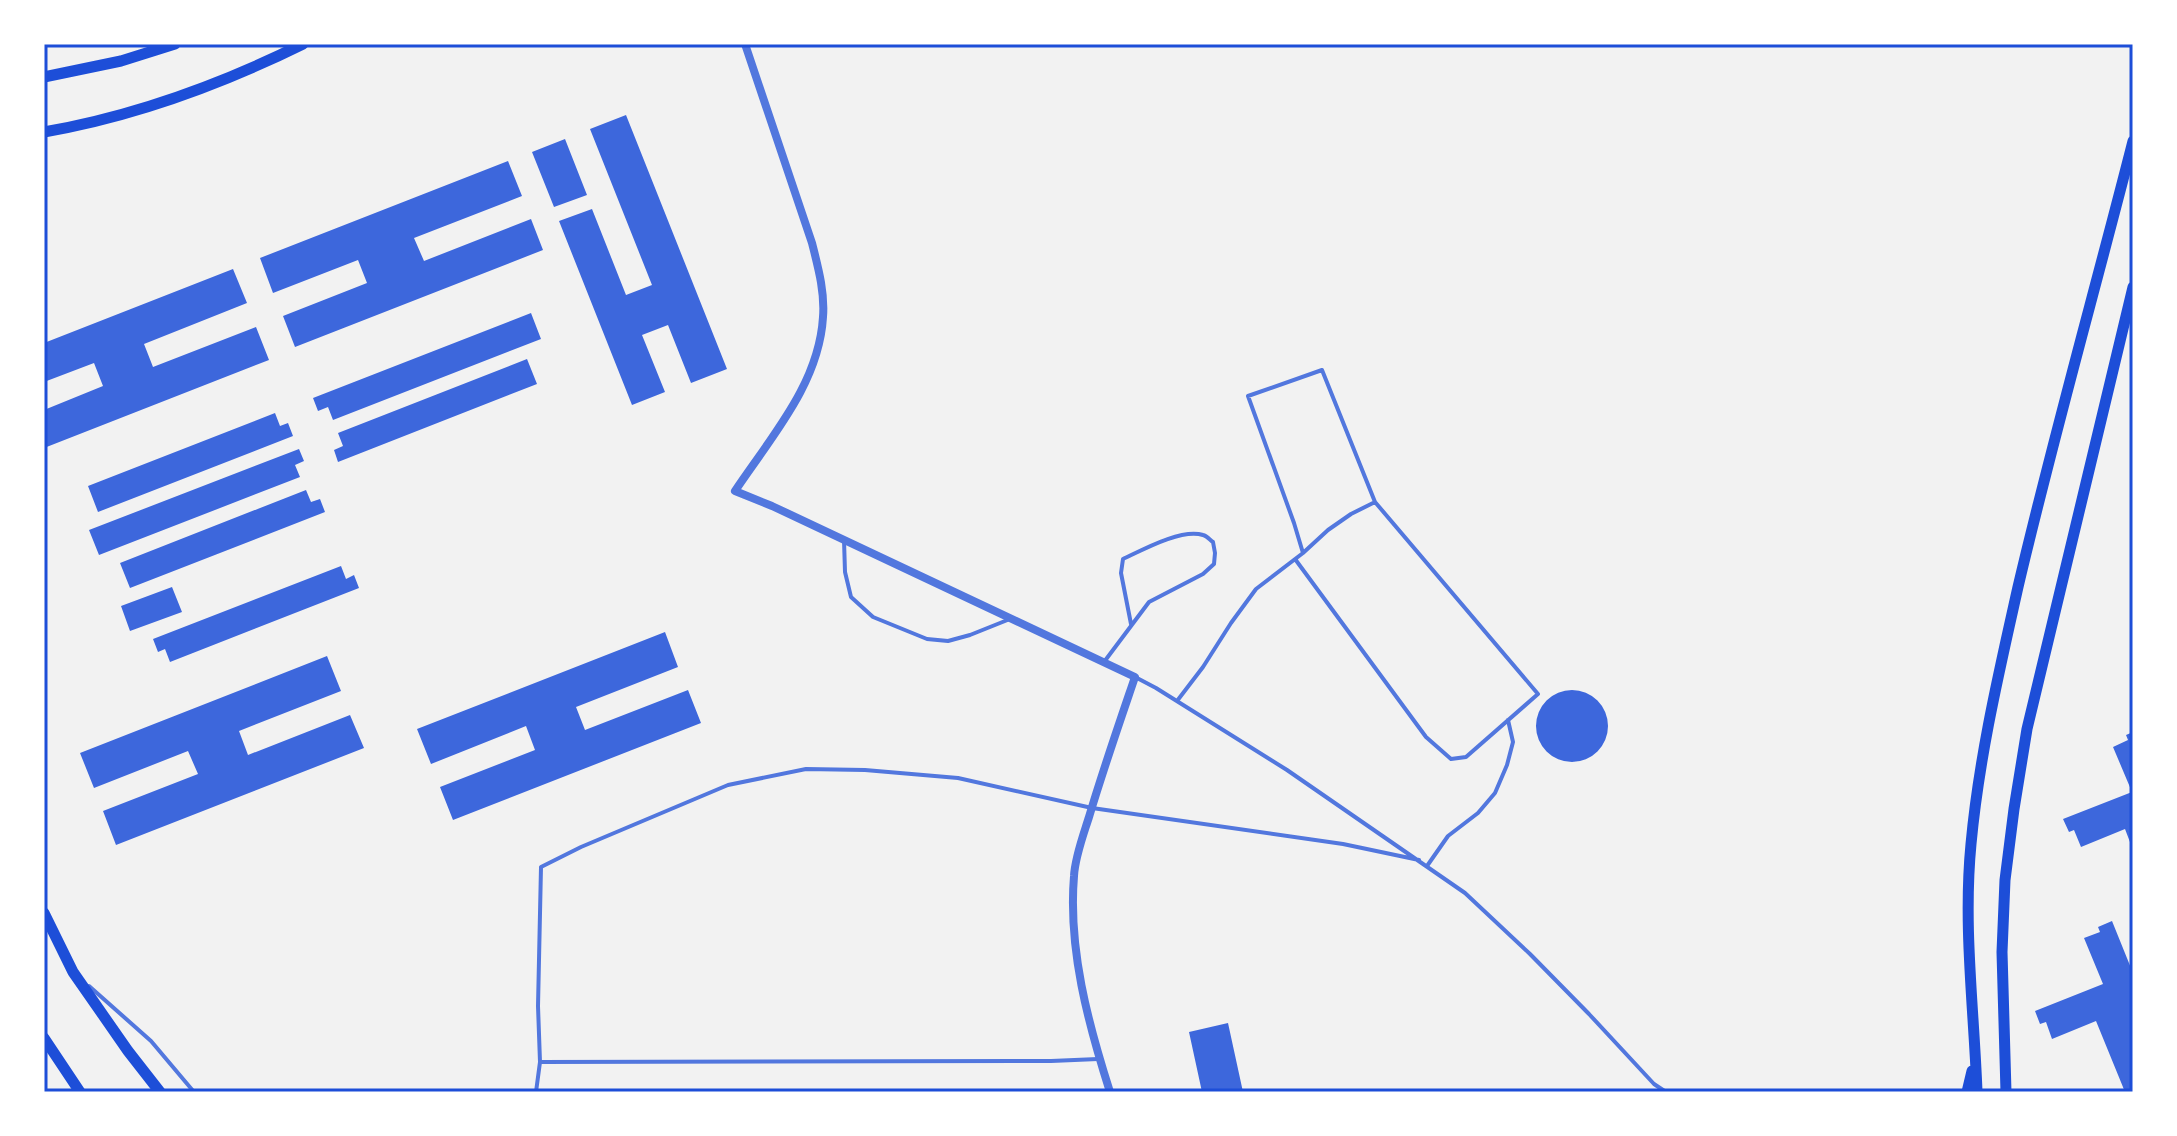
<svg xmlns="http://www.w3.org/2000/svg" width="2177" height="1136" font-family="'Asap Condensed',sans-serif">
<rect width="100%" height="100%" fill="#f2f2f2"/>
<path fill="#3d67dc" d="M626 115 727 369 691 383 668 325 642 335 665 392 632 405 559 221 592 209 626 295 652 285 590 129Z
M565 139 587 195 554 207 532 152Z
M508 161 522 196 414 238 424 261 531 219 543 250 295 347 283 316 367 283 358 260 273 293 260 258Z
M233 269 247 303 144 344 153 367 256 327 269 360 44 448V410L103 386 94 363 44 382V343Z
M531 313 541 339 333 420 328 407 318 411 313 398Z
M527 359 537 384 338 462 334 450 343 446 338 433Z
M275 413 280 426 288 423 293 436 98 512 88 486Z
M299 449 304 461 295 465 300 477 99 555 89 530Z
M306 490 311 502 320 499 325 512 130 588 120 563Z
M341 566 346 579 354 575 359 588 170 662 165 649 158 652 153 639Z
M172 587 182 612 130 631 121 606Z
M665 632 678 667 576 707 585 730 688 690 701 723 453 820 440 787 535 750 526 726 431 764 417 729Z
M327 656 341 691 239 731 248 755 350 715 364 748 116 845 103 811 198 774 188 751 94 788 80 753Z
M1536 726a36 36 0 1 1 72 0a36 36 0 1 1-72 0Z
M2133 732V850L2125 829 2081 847 2074 830 2069 832 2063 819 2132 792 2113 747 2128 740 2126 735Z
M2112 921 2133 973V1028L2131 1029 2133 1035V1089L2125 1092 2096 1021 2052 1039 2046 1022 2040 1024 2035 1011 2103 984 2084 938 2100 932 2098 927Z
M1228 1023 1243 1092H1202L1189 1032Z"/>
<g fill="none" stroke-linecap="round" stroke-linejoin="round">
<path stroke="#5277de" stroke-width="4" d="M844 540 845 572 851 597 873 617 927 639 948 641 970 635 1010 619
M1295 559 1426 737 1451 759 1466 757 1538 694 1375 502 1322 370 1248 396 1294 523 1303 553
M1104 662 1149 602 1203 574 1214 564 1215 553 1213 542C1210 540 1207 536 1203 535 1182 528 1142 550 1123 559L1121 573 1131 624
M1137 678 1156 688 1287 770 1465 893 1530 954 1589 1014 1654 1084 1666 1092
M1177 701 1203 667 1231 623 1256 589 1303 553 1328 530 1351 514 1375 502
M1427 866 1448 836 1478 813 1495 793 1507 765 1513 742 1508 720
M89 986 151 1041 194 1092
M540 1062 1051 1061 1098 1059
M536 1092 540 1062 538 1006 541 867 581 847 728 785 806 769 865 770 958 778 1092 808 1343 844 1419 860"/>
<path stroke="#5277de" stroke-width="8" d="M745 44 812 243C818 267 825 292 823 317 819 384 771 437 735 491L772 506 1135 677C1119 724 1103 770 1089 817 1083 836 1075 857 1074 876 1068 949 1088 1023 1110 1092"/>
<path stroke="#1d4ed8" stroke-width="11" d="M44 77 121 61 175 44
M44 132C136 116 220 85 303 44
M44 913 73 972 128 1051 160 1092
M44 1038 80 1092
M1967 1092 1972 1071
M1977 1092C1974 1009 1963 927 1971 844 1979 757 1999 672 2018 587 2053 438 2095 290 2133 141
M2006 1092 2002 952 2005 880 2014 809 2027 729 2133 287"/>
</g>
<rect width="2177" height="1136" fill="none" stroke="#ffffff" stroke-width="92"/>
<rect x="46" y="46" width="2085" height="1044" fill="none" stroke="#1d4ed8" stroke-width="3"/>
</svg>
